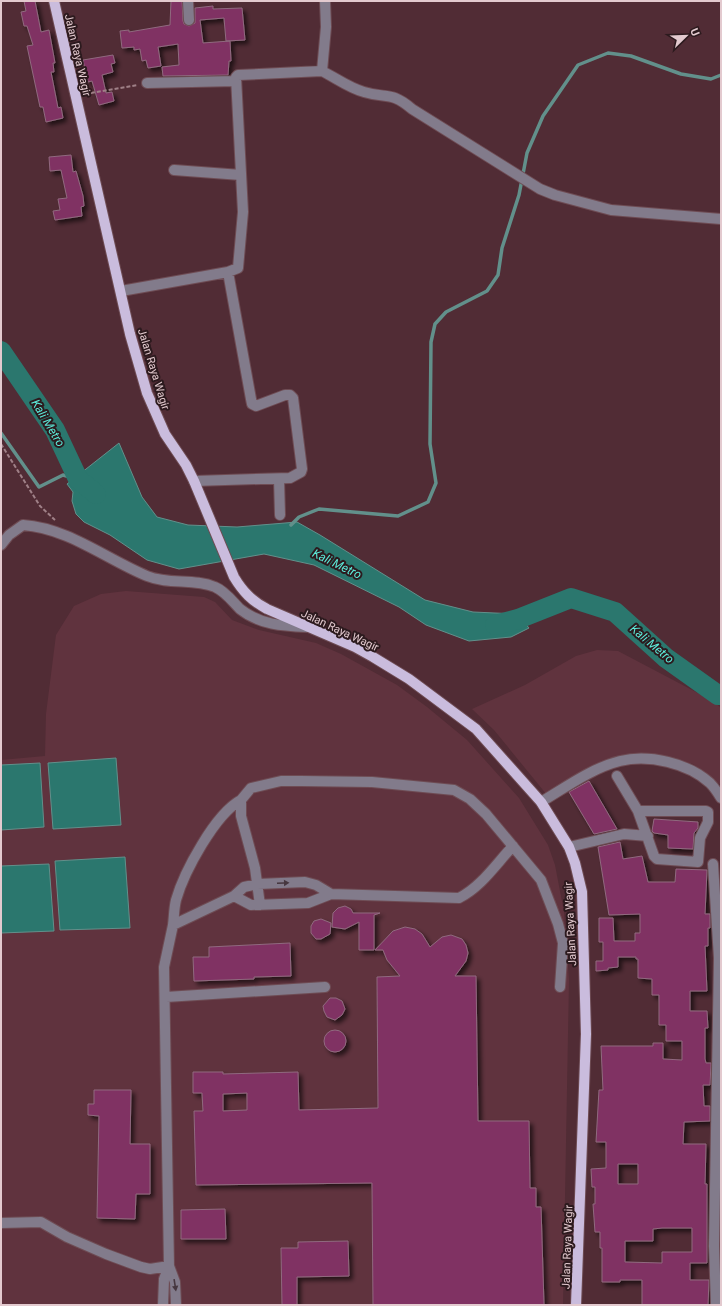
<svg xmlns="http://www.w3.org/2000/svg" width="722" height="1306" font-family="Roboto,sans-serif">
<defs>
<filter id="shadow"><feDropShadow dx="3.5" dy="3.5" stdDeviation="2" flood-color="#0009"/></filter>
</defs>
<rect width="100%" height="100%" fill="#512c35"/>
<path fill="#60333e" d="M126 591 204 597 215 602 232 620 259 630 316 643 341 654 397 685 427 707 467 740 519 798 548 845 555 865 564 912 569 980 563 1305H1V760L45 756 46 714 56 635 74 606 101 594Z
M597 650 618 651 713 701 721 708V785L693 764 676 760 620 756 547 795 494 730 472 709 525 685 576 656Z"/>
<path fill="#2b776e" stroke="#62908b" d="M119 443 142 497 157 517 188 525 237 527 297 522 320 535 425 600 473 612 517 614 529 628 511 637 469 641 426 625 399 607 314 565 264 554 179 569 147 560 110 535 84 522 76 514 72 501 73 492 67 484Z
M116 758 121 825 53 829 48 763Z
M40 763 44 827 1 830V765Z
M125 857 130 928 60 930 55 861Z
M49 864 54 931 1 933V866Z"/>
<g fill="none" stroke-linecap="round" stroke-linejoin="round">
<path stroke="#62908b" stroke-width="3.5" d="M1 433 39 487 63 475 77 479
M291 525 299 517 319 509 398 516 428 502 436 483 430 444 431 342 435 324 446 312 487 291 498 275 502 248 519 195 527 153 543 116 578 65 608 53 631 56 681 74 711 79 721 75"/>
<path stroke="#2b776e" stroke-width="20" d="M1 351 55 430 78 479 96 494
M495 625 518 619 571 598 615 612 666 658 718 695H721"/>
</g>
<path fill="#803063" stroke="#906a7f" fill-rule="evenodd" filter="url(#shadow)" d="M24 1H35L41 32 49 30 55 63H53L54 72H51L58 108 61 107 63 118 46 122 43 107H40L27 46 33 45 27 26H24L21 12 26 11Z
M171 1H182L183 21 184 24 189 26 195 23V8L213 6V9L242 8 245 40 226 41 224 18 200 20 203 43 230 41 231 61H229L228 75 163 76 162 67 179 65 178 44 158 47 161 66 148 68 146 60 142 61 140 49 134 50V47L122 48 120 31 129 30V32L170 25Z
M113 55 115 63 111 64 113 72 102 75 106 93 112 92 114 101 99 105 92 81 88 82 83 60Z
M71 155 73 172 76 171 83 196 84 206 81 207 82 216 55 220 53 211 60 210 58 199 67 198 61 170 50 171 49 157Z
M589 781 617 829 594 834 569 792Z
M654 819 698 822V828L694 833 693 849 668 848V835L654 833 652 831Z
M620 842 623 859 642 856 648 882H675L676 869 707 870 705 914H710V928H708V946H705L707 991H690V1011H707L708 1028H705V1059L706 1063H711L710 1085H703L704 1106H710V1121L684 1122 683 1144H706L705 1184H707V1263H690V1280H709L708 1305H642V1280H620V1282H602V1248H600V1232H595L593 1204H595V1187H592L591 1169 606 1168V1142H596L599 1090H603L601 1046H653V1043H663V1059L682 1060V1041H666V1025H659V995H652V979L638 978V959H636V957H618V967L608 968V970L596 971V961H603V942H599V918H613L614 941H635V933H640V914L609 915 598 847ZM618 1164H638V1184H618ZM662 1228H692V1252H662V1263L625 1262V1241H653V1229Z
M345 906 351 909 353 913H380L374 915V950H359V922L345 929 332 927 333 913 338 908Z
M321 919 331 923 330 934 321 939H316L311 933V926L314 921Z
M405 927 415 929 422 934 430 947 442 937 451 935 462 939 466 945 468 953 466 961 455 976H476L478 1121H529L530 1188H536V1207H541L544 1305H373L372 1183 196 1185 194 1111H203L202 1093H193V1072H223V1074L298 1072 299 1110 378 1108 377 977 400 976 387 960 383 950H375L393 931ZM247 1093V1110L223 1111V1094Z
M290 943 291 976 254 977V979L194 981 193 957H209V947Z
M330 998H336L342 1001 345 1009 342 1015 335 1020 327 1017 324 1011 323 1006Z
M324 1041a11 11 0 1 1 22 0a11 11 0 1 1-22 0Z
M94 1090H131L130 1144H150V1194H136L135 1219 97 1218 99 1116 88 1115V1104H94Z
M225 1209 226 1239H181V1210Z
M348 1241 349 1276 297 1277V1305H282L281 1248H298V1242Z"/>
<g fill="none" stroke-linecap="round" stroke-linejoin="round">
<defs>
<path id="minor" d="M188 1 189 20
M322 71C336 78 349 88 364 92 387 99 391 91 412 109L540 189 555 195 611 210 721 219
M147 83 236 81
M174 170 241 175
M121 291 228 272 238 268 243 212 236 77 238 75 322 71 326 27 325 1
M279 479 280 515
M194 481 290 478 301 472 302 469 293 398 290 395H285L256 406 252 404 251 399 228 272
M1 545 9 535 23 525C68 528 106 559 147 576 169 585 194 578 215 587 225 591 233 602 240 609 260 625 283 626 307 627
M617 776 638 811H706L708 812V822L700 838 698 862 657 859 654 856 638 811
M541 802C566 787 592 768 620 761 649 754 688 763 710 783 714 787 718 793 721 798
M569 847 624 834 648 836
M713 864 719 958 714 1246 716 1305
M234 896 251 905 308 903 331 894 459 898C481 887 496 864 513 846
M260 905 255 868 241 816V800L251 788 281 781H301L372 782 454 790 470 799 486 814 541 880 558 924 563 943 560 987
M173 925C174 917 174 908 176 900 184 872 215 814 241 800
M166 997 325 987
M1 1223 41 1222 67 1237 106 1254 141 1267 150 1269 169 1266
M163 1305 164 1279 169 1266
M176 1305 175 1282 169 1266 164 967 173 925 234 896 244 887 258 884 305 882 316 885 331 894"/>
<path id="major" d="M54 1 130 334 147 393 165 434 186 465 194 481 234 577C243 592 252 601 267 609L355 647 373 657 409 679 476 729 541 802 569 847 575 863 582 892 586 1034 576 1305"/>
</defs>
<use href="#minor" stroke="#6e4c54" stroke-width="12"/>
<use href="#major" stroke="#6e4c54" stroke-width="12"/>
<path stroke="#9f8087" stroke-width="2" stroke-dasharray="4 2" stroke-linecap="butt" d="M85 94 138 85
M1 444 40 506 55 520"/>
<use href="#minor" stroke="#827b8b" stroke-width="10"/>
<use href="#major" stroke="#cabcdd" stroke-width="10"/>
</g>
<defs><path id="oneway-solid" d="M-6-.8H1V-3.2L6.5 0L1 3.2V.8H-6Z"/></defs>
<g fill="#46373f">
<use href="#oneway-solid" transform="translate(283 883) rotate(-2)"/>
<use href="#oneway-solid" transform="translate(175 1285) rotate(81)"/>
</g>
<g text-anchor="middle" stroke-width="4" stroke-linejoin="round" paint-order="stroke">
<g font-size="11" fill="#e3cacf" stroke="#2c1a1e">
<text transform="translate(78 55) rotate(77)" y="4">Jalan Raya Wagir</text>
<text transform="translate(154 369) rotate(73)" y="4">Jalan Raya Wagir</text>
<text transform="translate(340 630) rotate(25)" y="4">Jalan Raya Wagir</text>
<text transform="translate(570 924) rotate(-93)" y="4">Jalan Raya Wagir</text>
<text transform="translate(567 1247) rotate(-88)" y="4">Jalan Raya Wagir</text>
</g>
<g font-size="12" font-style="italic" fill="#5cebda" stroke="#2c1a1e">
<text transform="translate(48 423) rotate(59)" y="4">Kali Metro</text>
<text transform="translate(337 564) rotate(26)" y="4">Kali Metro</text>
<text transform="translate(652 644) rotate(40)" y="4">Kali Metro</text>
</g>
</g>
<rect width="722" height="1306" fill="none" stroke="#e3cacf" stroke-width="4"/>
<g transform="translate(686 36) rotate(67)" stroke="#2c1a1e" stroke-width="3" paint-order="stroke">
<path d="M0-3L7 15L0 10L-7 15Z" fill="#e3cacf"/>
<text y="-6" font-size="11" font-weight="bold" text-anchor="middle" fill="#e3cacf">U</text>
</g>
</svg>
